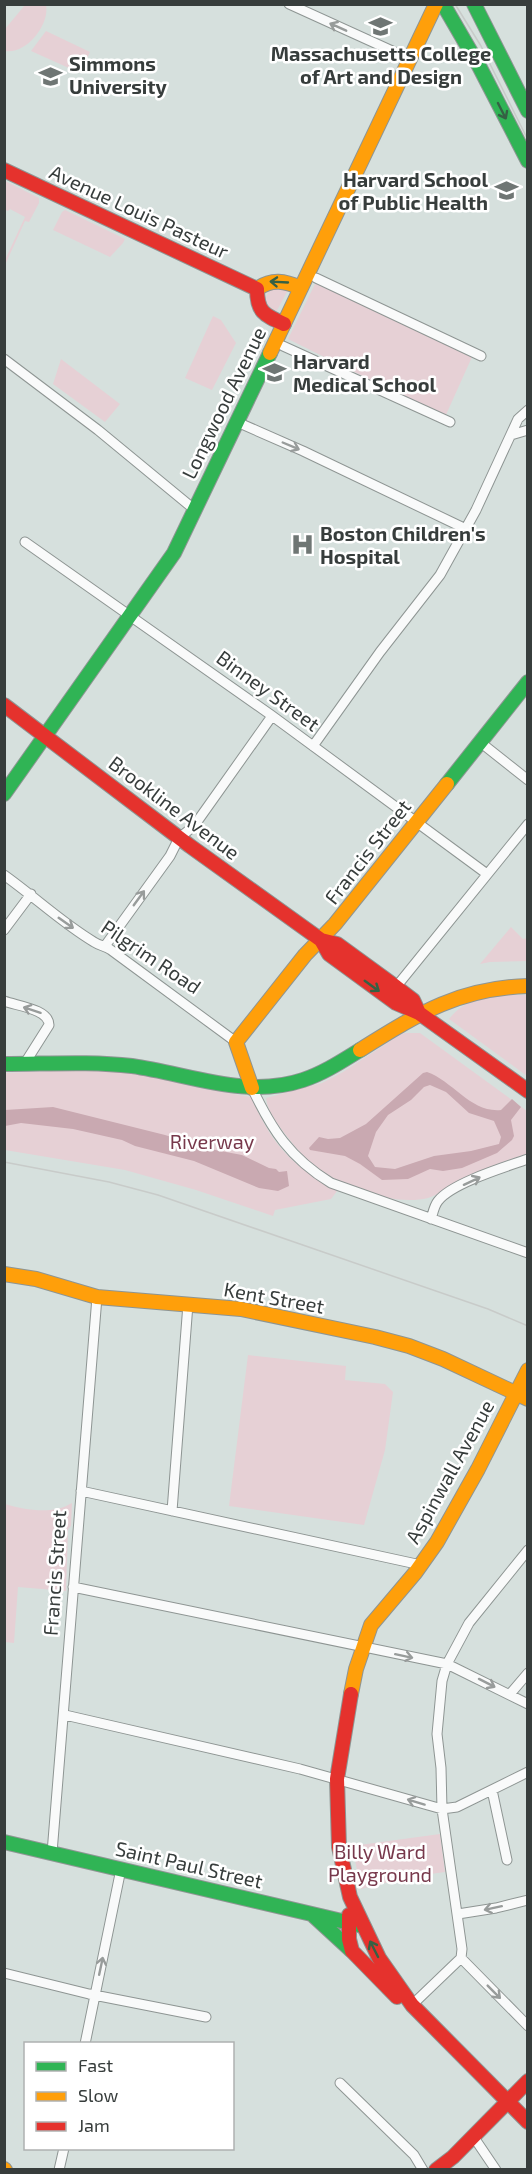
<svg xmlns="http://www.w3.org/2000/svg" width="532" height="2174" font-family="'Exo 2',sans-serif">
<rect width="100%" height="100%" fill="#d6e0dd"/>
<path fill="#e6d0d5" d="M25 5H46C50 25 26 55 5 51V29Z
M46 31 90 52 80 73 31 51Z
M5 181 39 198V203L29 222 25 221 5 265V260L25 217 10 209 8 211 5 210Z
M65 210 125 239 123 243 110 257 53 230 62 212Z
M316 282 472 357 445 417 288 339Z
M278 286 288 290 275 314 266 307 265 299 269 290Z
M213 316 221 320 236 343 212 390 185 378Z
M61 359 120 404 105 422 53 384Z
M511 927 523 939 527 938V961L490 962 480 964Z
M505 995H527V1076L449 1019C465 999 482 998 505 995Z
M406 1033H420L527 1111V1154C504 1161 482 1170 460 1181 449 1186 439 1195 428 1198 396 1206 344 1189 319 1170 306 1160 295 1147 285 1134 277 1123 267 1111 266 1098L322 1083 343 1072 401 1034Z
M89 1069 135 1073 199 1088 251 1097C273 1146 290 1164 337 1191L331 1199 275 1210 273 1216 196 1190 125 1170 5 1150V1073Z
M248 1355 346 1366 345 1380 385 1384 393 1392 385 1450 364 1525 229 1506Z
M72 1503 71 1526 68 1529 66 1591 18 1587 14 1643 5 1642V1504C26 1510 52 1515 72 1503Z
M440 1834 445 1872 409 1877 361 1889 352 1846Z"/>
<path fill="#c9a9b1" fill-rule="evenodd" d="M427 1072C453 1081 471 1113 501 1110L512 1099 521 1107 511 1120 514 1136 512 1140 497 1153 462 1168 443 1171 430 1169 408 1179 382 1180 360 1164 345 1156 310 1150 309 1148 319 1137 328 1139 340 1138 366 1124 423 1073ZM430 1085 446 1092 469 1113 494 1121 501 1137 499 1144 471 1151 434 1156 395 1169 375 1167 368 1156 376 1132 388 1115 411 1100 424 1087Z
M53 1107 165 1135 210 1149 242 1155 269 1168 276 1169 279 1172 287 1171 289 1186 278 1191 259 1188 194 1161 135 1146 122 1140 73 1129 21 1123 5 1126V1110Z"/>
<g fill="none" stroke-linecap="round" stroke-linejoin="round">
<defs>
<path id="street" d="M289 4 410 59
M316 278 481 356
M283 346 450 422
M4 359 98 430 195 510
M237 422 303 451 466 529
M511 435 528 430
M25 542 271 715 487 874
M480 742 528 780
M313 746 380 652 440 575 476 510 518 419 528 410
M4 875C35 897 62 923 94 942 100 946 106 946 111 950L236 1042
M4 930 31 894
M105 946 170 856 179 838 194 826 272 716
M396 987 528 824
M4 1001C17 1006 49 1009 49 1025L25 1063
M252 1088C272 1130 290 1158 331 1183L528 1253
M431 1219C433 1213 434 1206 438 1201 452 1183 505 1167 528 1159
M81 1491 421 1565
M172 1511 188 1304
M73 1587 447 1664 528 1704
M510 1694 528 1673
M65 1715 300 1769 442 1809 457 1807 528 1772
M492 1790 507 1860
M52 1853 97 1297
M458 1914 496 1908 528 1900
M461 1958 528 2026
M4 1973 89 1994 206 2017
M412 2005 461 1958 462 1949 442 1809 441 1768 437 1734 442 1681 447 1664 469 1623 528 1550
M85 2044 121 1869
M340 2083 414 2155 423 2170
M473 2136 496 2170
M59 2170 64 2148"/>
<path id="fast" d="M443 4 479 66 528 161
M474 4 528 111
M447 784 528 682
M4 794 174 553 270 353
M4 1064C47 1064 90 1061 132 1066 189 1074 246 1099 303 1080 324 1073 342 1061 360 1050
M4 1842 363 1926
M314 1916 351 1950"/>
<path id="slow" d="M257 289C272 278 285 281 301 288
M270 353 436 4
M360 1050C418 1014 458 988 528 986
M252 1088 236 1042 305 955 335 924 447 784
M4 1274 36 1279 97 1297 241 1309 375 1337 409 1346 443 1359 528 1399
M351 1694 356 1669 371 1625 415 1573 437 1542 478 1469 528 1370
M4 2169 5 2170"/>
<path id="jam" d="M4 170 257 289
M257 289C257 312 264 315 284 324
M4 705 190 846 321 940 337 944 396 987 413 1000 419 1013
M321 940 329 954 396 1003 419 1013 528 1091
M351 1694 337 1779 339 1847 350 1897 379 1958 412 2005 528 2122
M349 1915V1939L352 1951 397 1997
M436 2170 453 2157 528 2081"/>
</defs>
<use href="#street" stroke="#8e9593" stroke-width="11"/>
<use href="#fast" stroke="#8e9593" stroke-width="16"/>
<use href="#slow" stroke="#8e9593" stroke-width="16"/>
<use href="#jam" stroke="#8e9593" stroke-width="16"/>
<use href="#street" stroke="#f9fafa" stroke-width="9"/>
<use href="#fast" stroke="#30b455" stroke-width="14"/>
<use href="#slow" stroke="#ff9f0a" stroke-width="14"/>
<use href="#jam" stroke="#e5322d" stroke-width="14"/>
<path stroke="#c8cbc9" stroke-width="1.5" d="M455 4 481 46 528 140
M4 1162 109 1182 158 1195 488 1309 528 1326"/>
</g>
<defs><path id="oneway-shaft" d="M-6 0H5M1.5-3L5.5 0L1.5 3" fill="none" stroke-width="1.6" stroke-linecap="round" stroke-linejoin="round" transform="scale(1.5)"/></defs>
<g stroke="#989c9b">
<use href="#oneway-shaft" transform="translate(338 27) rotate(-156)"/>
<use href="#oneway-shaft" transform="translate(291 446) rotate(23)"/>
<use href="#oneway-shaft" transform="translate(139 898) rotate(-54)"/>
<use href="#oneway-shaft" transform="translate(66 923) rotate(35)"/>
<use href="#oneway-shaft" transform="translate(32 1010) rotate(-162)"/>
<use href="#oneway-shaft" transform="translate(472 1181) rotate(-25)"/>
<use href="#oneway-shaft" transform="translate(404 1656) rotate(12)"/>
<use href="#oneway-shaft" transform="translate(487 1683) rotate(27)"/>
<use href="#oneway-shaft" transform="translate(416 1802) rotate(-163)"/>
<use href="#oneway-shaft" transform="translate(493 1908) rotate(168)"/>
<use href="#oneway-shaft" transform="translate(101 1966) rotate(-78)"/>
<use href="#oneway-shaft" transform="translate(494 1992) rotate(45)"/>
</g>
<g stroke="#356144">
<use href="#oneway-shaft" transform="translate(502 111) rotate(63)"/>
<use href="#oneway-shaft" transform="translate(279 282) rotate(-177)"/>
<use href="#oneway-shaft" transform="translate(372 986) rotate(36)"/>
<use href="#oneway-shaft" transform="translate(374 1949) rotate(-117)"/>
</g>
<defs>
<symbol id="university-bare" viewBox="-9 -9 18 18"><path d="M0-5L7-2L0 1L-7-2ZM-4 1L0 2.5L4 1V4Q0 6-4 4Z" fill="#6f7674" stroke="#fff" stroke-width="2.5" paint-order="stroke"/></symbol>
<symbol id="hospital-bare" viewBox="-9 -9 18 18"><path d="M-5-5h3v3.5h4V-5h3V5h-3V1.5h-4V5h-3Z" fill="#6f7674" stroke="#fff" stroke-width="2.5" paint-order="stroke"/></symbol>
</defs>
<g fill-rule="evenodd">
<use href="#university-bare" x="364" y="10" width="33" height="33"/>
<use href="#university-bare" x="34" y="60" width="33" height="33"/>
<use href="#university-bare" x="490" y="174" width="33" height="33"/>
<use href="#university-bare" x="258" y="356" width="33" height="33"/>
<use href="#hospital-bare" x="286" y="528" width="33" height="33"/>
</g>
<g text-anchor="middle" stroke-width="5" stroke-linejoin="round" paint-order="stroke">
<g font-size="20" font-weight="bold" fill="#373d3c" stroke="#fff" text-anchor="start">
<text x="381" y="61" text-anchor="middle">Massachusetts College<tspan x="381" dy="23">of Art and Design</tspan></text>
<text x="69" y="71">Simmons<tspan x="69" dy="23">University</tspan></text>
<text x="488" y="187" text-anchor="end">Harvard School<tspan x="488" dy="23">of Public Health</tspan></text>
<text x="293" y="369">Harvard<tspan x="293" dy="23">Medical School</tspan></text>
<text x="320" y="541">Boston Children's<tspan x="320" dy="23">Hospital</tspan></text>
</g>
<g font-size="20" fill="#373d3c" stroke="#fff">
<text transform="translate(139 212) rotate(25)" y="7">Avenue Louis Pasteur</text>
<text transform="translate(224 403) rotate(-64)" y="7">Longwood Avenue</text>
<text transform="translate(268 691) rotate(36)" y="7">Binney Street</text>
<text transform="translate(174 808) rotate(37)" y="7">Brookline Avenue</text>
<text transform="translate(368 852) rotate(-52)" y="7">Francis Street</text>
<text transform="translate(151 957) rotate(34)" y="7">Pilgrim Road</text>
<text transform="translate(274 1298) rotate(10)" y="7">Kent Street</text>
<text transform="translate(450 1472) rotate(-61)" y="7">Aspinwall Avenue</text>
<text transform="translate(55 1573) rotate(-86)" y="7">Francis Street</text>
<text transform="translate(189 1865) rotate(13)" y="7">Saint Paul Street</text>
</g>
<g font-size="20" fill="#77384b" stroke="#fff">
<text x="212" y="1149">Riverway</text>
<text x="380" y="1859">Billy Ward<tspan x="380" dy="23">Playground</tspan></text>
</g>
</g>
<rect width="532" height="2174" fill="none" stroke="#373d3c" stroke-width="12"/>
<rect x="24" y="2042" width="210" height="108" fill="#ffffff" stroke="#afb1b1" stroke-width="1.5"/>
<rect x="36" y="2062" width="30" height="9" fill="#30b455" stroke="#afb1b1" stroke-width="1.5"/>
<text x="78" y="2072" font-size="18" fill="#373d3c">Fast</text>
<rect x="36" y="2092" width="30" height="9" fill="#ff9f0a" stroke="#afb1b1" stroke-width="1.5"/>
<text x="78" y="2102" font-size="18" fill="#373d3c">Slow</text>
<rect x="36" y="2122" width="30" height="9" fill="#e5322d" stroke="#afb1b1" stroke-width="1.5"/>
<text x="78" y="2132" font-size="18" fill="#373d3c">Jam</text>
</svg>
